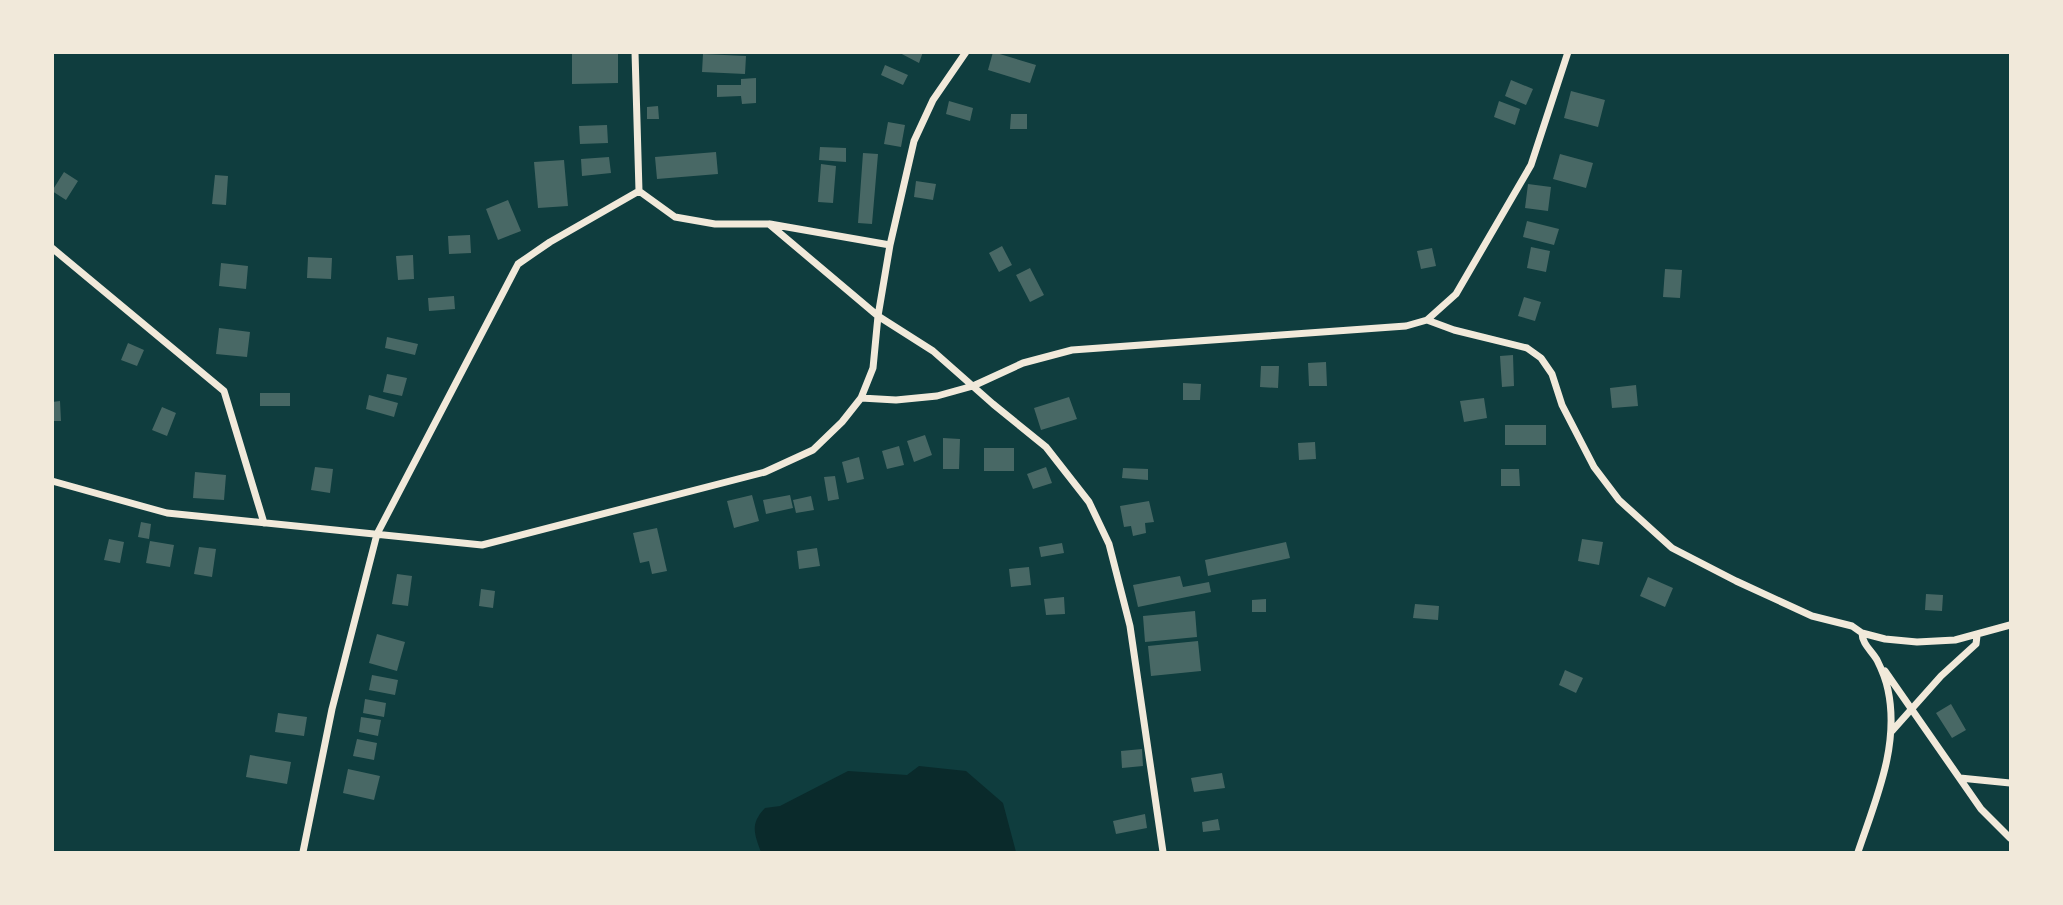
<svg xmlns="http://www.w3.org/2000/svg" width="2063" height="905" font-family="Jost,sans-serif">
<rect width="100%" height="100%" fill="#0f3d3e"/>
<path fill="#0a2a2b" d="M919 766 966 771 1003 803 1016 852H761C754 833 750 824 765 808L780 806 848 771 907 775Z"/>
<path fill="#486865" d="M572 52H618V83L572 84Z
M898 52H923L919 63Z
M993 52 1036 65 1030 83 988 70Z
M703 54 746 56 745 74 702 72Z
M885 65 908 75 903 85 881 75Z
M756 78V103L742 104 741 96 717 97V85H741V79Z
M1511 80 1533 89 1526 105 1505 96Z
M1571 91 1605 100 1598 127 1564 118Z
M949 101 973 108 970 121 946 114Z
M1499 101 1520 109 1515 125 1494 117Z
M658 106 659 119H647V107Z
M1011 114H1027V129H1010Z
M888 122 905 125 901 147 884 144Z
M607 125 608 143 580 144 579 126Z
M820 147 846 148V162L819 160Z
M716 152 718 174 657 179 655 157Z
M863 153 878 154 872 224 858 223Z
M1560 154 1593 163 1586 188 1553 179Z
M609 157 611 173 582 176 581 159Z
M564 160 568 206 538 208 534 162Z
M821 164 836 166 833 203 818 202Z
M64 172 78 181 66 200 52 191Z
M215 175 228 176 226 205 212 204Z
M916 181 936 184 933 200 914 197Z
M1528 184 1551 187 1548 211 1525 208Z
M508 200 521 231 498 240 486 209Z
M1527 221 1559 229 1554 245 1523 237Z
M470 235 471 253 449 254 448 236Z
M1002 246 1012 265 999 272 989 253Z
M1531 247 1550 251 1546 272 1527 268Z
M1432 248 1436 266 1421 269 1417 251Z
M413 255 414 279 398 280 396 256Z
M308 257 332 258 331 279 307 278Z
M221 263 248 266 246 289 219 286Z
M1030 268 1044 295 1030 302 1016 275Z
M1665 269 1682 270 1680 298 1663 297Z
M454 296 455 309 429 311 428 298Z
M1524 297 1541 302 1535 321 1518 316Z
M219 328 250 332 247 357 216 354Z
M387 337 418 344 415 355 385 348Z
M128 343 144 350 137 366 121 360Z
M1513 355 1514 386 1502 387 1500 356Z
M1326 362 1327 386H1309L1308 363Z
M1261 366H1279L1278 388 1260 387Z
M387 374 407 378 402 396 383 392Z
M1183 383 1201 384 1200 400H1183Z
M1636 385 1638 406 1612 408 1610 388Z
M260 393H290V406H260Z
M369 395 398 403 394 417 366 409Z
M1069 397 1077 419 1041 430 1034 408Z
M1484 398 1487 418 1464 422 1460 401Z
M60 401 61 421H52V402Z
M162 407 176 413 167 436 152 430Z
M1505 425H1546V445H1505Z
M925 435 932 455 914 462 907 441Z
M943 438 960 439 959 469H943Z
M1315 442 1316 459 1299 460 1298 443Z
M899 446 904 465 887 469 882 451Z
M984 448H1014V471H984Z
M859 457 864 479 847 483 842 462Z
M315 467 333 469 330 493 311 490Z
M1046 467 1052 483 1033 489 1027 474Z
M1123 468 1148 469V480L1122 478Z
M1501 469H1519L1520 486H1501Z
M195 472 226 475 224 500 193 498Z
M835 476 839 499 828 501 824 477Z
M752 495 759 521 734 528 727 501Z
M790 495 793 508 766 514 763 500Z
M811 496 814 510 796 513 793 500Z
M1149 501 1154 522 1145 523 1146 533 1133 536 1131 526 1124 527 1120 506Z
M141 522 151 524 149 539 138 537Z
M657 528 667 571 652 574 649 561 640 563 633 533Z
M109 539 124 542 120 563 104 560Z
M1582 539 1603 542 1599 565 1578 561Z
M150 541 174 545 170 567 146 563Z
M1286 542 1290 558 1208 576 1205 560Z
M1062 543 1064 553 1041 557 1039 547Z
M199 547 216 549 212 577 194 574Z
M817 548 820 566 799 569 797 551Z
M1029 567 1031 585 1011 587 1009 569Z
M397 574 412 576 408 606 392 604Z
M1180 576 1183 587 1209 582 1211 592 1138 607 1133 585Z
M1648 577 1673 588 1665 607 1640 596Z
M481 589 495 591 493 608 479 606Z
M1926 594 1943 595 1942 611 1925 610Z
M1064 597 1065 614 1046 615 1044 599Z
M1266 599V612H1252V600Z
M1415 604 1439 606 1438 620 1413 618Z
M1195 611 1197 637 1145 642 1143 616Z
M377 634 405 642 397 671 369 663Z
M1198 641 1201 671 1151 676 1148 646Z
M1565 670 1583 678 1576 693 1559 685Z
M372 675 398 680 395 695 369 690Z
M365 699 386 703 384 717 363 713Z
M1951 704 1966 730 1952 738 1936 713Z
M278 713 307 717 304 736 275 732Z
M361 717 381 720 378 736 359 732Z
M357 739 377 743 374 760 353 756Z
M1142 749 1143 766 1122 768 1121 751Z
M250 755 291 762 287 784 246 777Z
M348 769 380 776 374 800 343 793Z
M1222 773 1225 788 1194 792 1191 778Z
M1145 814 1147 828 1116 834 1113 821Z
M1218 819 1220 830 1203 832 1202 822Z"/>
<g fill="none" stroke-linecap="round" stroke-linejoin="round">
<path stroke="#f1e9da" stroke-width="7" d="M635 52 639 191
M639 191 675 217 715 224H769L878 316 933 351 993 404 1046 447 1089 502 1109 544 1130 626 1163 852
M770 224 890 245
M52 248 224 391 264 523
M1427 320 1454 330 1527 348 1541 358 1552 374 1562 405 1594 467 1619 500 1672 548 1736 581 1812 616 1852 626 1862 633 1885 639 1917 642 1955 640 2010 625
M861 398 896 400 937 396 973 386 1023 363 1072 350 1406 326 1427 320 1456 294 1531 165 1568 52
M52 481 167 513 482 545 765 472 813 450 842 422 861 398 873 368 878 316 890 245 914 141 933 100 966 52
M1885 671 1981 809 2010 838
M1892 731 1941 676 1976 644 1977 636
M1960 778 2010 783
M303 852 332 709 377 534 518 264 550 242 639 191
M1858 852C1875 801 1900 746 1888 690 1886 680 1882 670 1877 660 1872 651 1862 644 1862 633"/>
</g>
<rect width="2063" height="905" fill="none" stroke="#f1e9da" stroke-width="108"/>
</svg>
